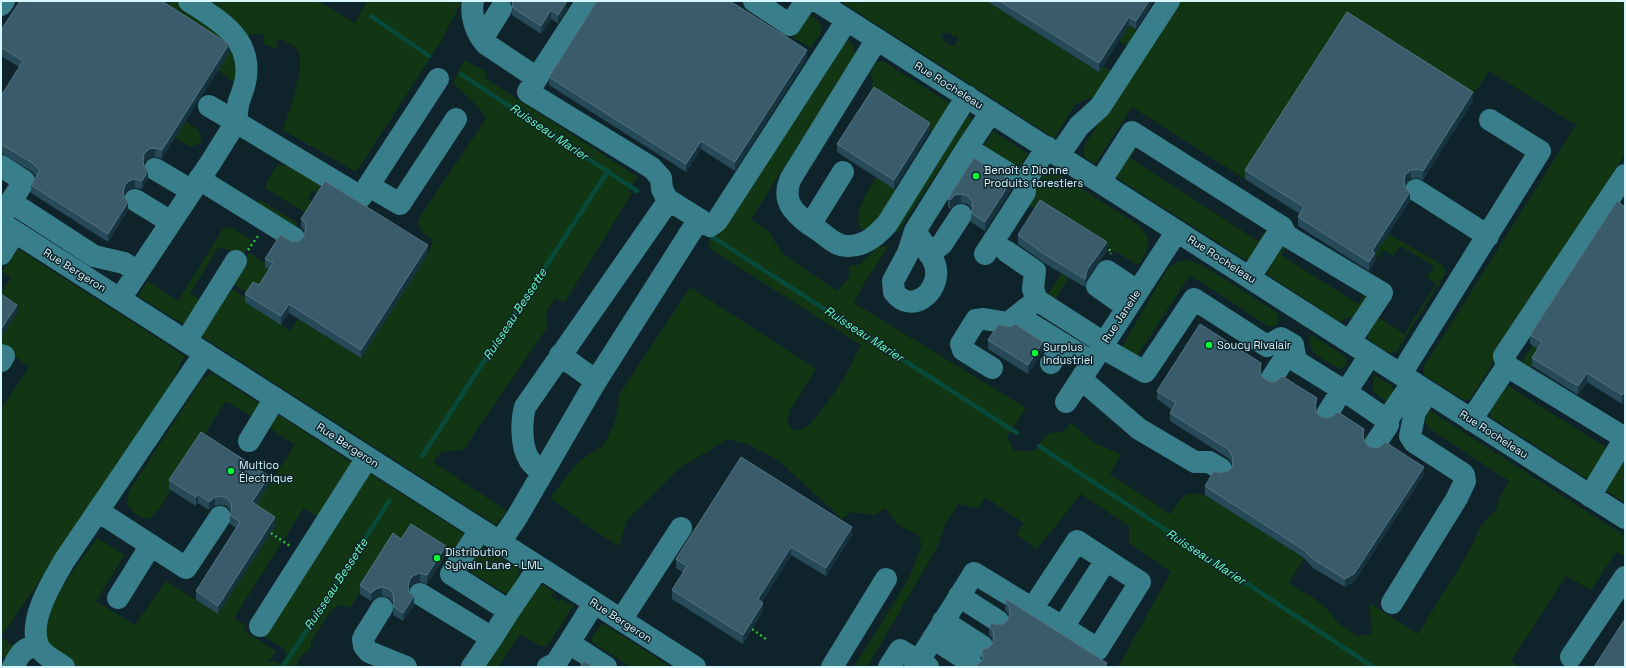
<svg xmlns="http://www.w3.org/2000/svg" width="1626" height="668" font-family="'Space Grotesk',sans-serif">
<rect width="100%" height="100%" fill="#0f232a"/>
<path fill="#123514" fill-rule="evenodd" d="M171 1H175L217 28 228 39 237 66 234 83 218 70 229 53 166 12Z
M206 1H318L355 23 367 1H460L461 3 440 43 356 172 283 130C288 112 310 62 295 47 291 44 284 41 279 38L276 49 264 44 263 34H254L245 37Z
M840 1H987L1099 72 1103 66 1113 72 1093 98 1086 99 1075 105 1054 138ZM942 33H950L952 36H957L958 41 956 44 953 46 948 44 942 38Z
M1177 1H1625V154L1470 399 1465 400 1461 398 1424 375 1423 368 1576 125 1489 71 1471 99 1347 20 1245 179 1132 107 1097 161 1094 163 1084 157V146Z
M808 13C828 27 823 29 811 48L793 37Z
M1129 25 1140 33 1128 47 1119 41Z
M848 41 853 44 855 52 854 57 751 219 768 231 783 254 837 291 850 277 849 266 859 265 878 247 889 246 865 282 854 303 1026 408 1007 437 1014 451H1036C1044 436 1044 432 1063 432L1071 423 1094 443 1121 454 1110 474 1170 514C1183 497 1181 491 1205 495L1304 558 1289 583 1312 597 1330 612 1337 622 1356 636 1372 634 1369 603 1418 634 1468 553 1482 524 1497 509 1499 498 1509 481 1429 428 1425 422 1429 410 1625 536V557L1616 552 1591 590 1566 576 1511 661 1520 667H1118L1171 572 1129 543V526L1081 494 1037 549 1016 534 1024 523 985 497 978 509 959 504 946 522 938 546 867 667H854L909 578 922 544 917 534C901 527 894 524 886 508L874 515 851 512 842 519 778 460 747 444 727 439 707 452 679 468 627 520 619 546 588 526 550 498 578 462 604 445 616 419 619 395 690 287 816 369 791 409 787 421 793 431 807 427 828 402 847 373 861 345 710 249 709 238 843 44Z
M464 60 485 71V78L638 177 628 191 632 193 565 302 555 299 546 312 547 328 463 450 441 452 433 462 507 511 496 525 198 334 228 286 247 299 245 302 290 331 298 319 361 358 428 254 433 241 422 232 418 222 423 212 486 119 478 107 453 83Z
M883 61 952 105 933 133 884 102 887 98 872 89 873 79 870 75 875 63Z
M967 115 972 118 970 123 898 232H889Z
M186 121 198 130 202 138 200 143 190 147 175 137Z
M993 131 1028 154 1019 168 983 147Z
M1133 148 1135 150 1130 158 1258 241 1264 232 1267 234 1250 258 1245 260 1117 178V173Z
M278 164C296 166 311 179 325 189L321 195 313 191 308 198 317 203 309 215 265 188 271 174Z
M1048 167 1140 226C1152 241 1149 247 1140 263L1136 264 1088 234 1039 211 1027 203Z
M876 177 897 190 885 211 868 230 860 229C853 211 868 193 876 177Z
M260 200 298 223 295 227 257 204Z
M232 228 251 240C251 246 244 253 239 256 233 250 226 249 218 248L190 293 200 300 185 323 183 324 138 296 148 281 178 301 223 229Z
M1388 234 1441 264 1445 269 1446 273 1397 351C1388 357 1376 344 1368 339V333L1378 317 1404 334 1436 284 1427 277 1434 266 1400 246 1393 256 1383 250 1375 261 1372 259Z
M1284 244 1286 246 1281 255 1358 304 1364 295 1366 297 1353 319C1347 316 1345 318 1340 322L1268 275V269Z
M17 248 185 356 155 414 1 637 15 647 6 657H1V409L29 367 1 346V337L17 313 1 303V293L11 278 2 271Z
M249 253 267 264 273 272 250 295 231 282Z
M1186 260 1200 264 1278 313C1279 320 1279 323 1274 327L1268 326 1190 275 1137 356 1121 348 1168 268 1175 263Z
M1061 273 1069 278 1054 300 1047 296Z
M1311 335 1345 356 1347 364 1340 369C1326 361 1305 354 1311 335Z
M1532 345 1542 351 1531 368 1522 362Z
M212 373 262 405 252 417 226 401 170 489 171 490 159 509 149 519 139 517 127 505 129 491 203 378Z
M1374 375 1392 386 1394 391 1388 403 1373 391Z
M1507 385 1610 450 1592 477 1587 479 1491 417 1490 411Z
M276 413 354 464 319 515H315L304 508 284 539 272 531 252 511 242 460 272 480 295 445 268 427Z
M1625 459V503L1605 490Z
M369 473 466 535 457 548 453 546 442 553 401 547 393 542 350 608 341 604 331 610 311 642V647L300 658 296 667H77C59 656 47 653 46 630 45 620 46 614 49 605L97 538 125 555 96 601 135 625 166 581 218 614 270 534 282 542 234 618 246 626 243 630 276 651 267 663 274 661 280 664 287 655 283 648 263 636Z
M481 547H484L519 569C520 578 512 587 508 595L466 569Z
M543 585 554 592 551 596 559 602 562 599 570 605 572 603 574 605 550 642 547 646H540L520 634 498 667H483L538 586Z
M602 623 671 667H631L592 642V638Z"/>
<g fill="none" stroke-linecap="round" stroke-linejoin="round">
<path stroke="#084a3a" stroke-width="4.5" d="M371 16 429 56
M461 74 637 191
M711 236 1017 433
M1039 446 1373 667
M422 456 608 171
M282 667 298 644 389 501"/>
<path stroke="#2ac132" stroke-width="2.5" stroke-dasharray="2 3" stroke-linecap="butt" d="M1105 246 1111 251V254
M248 250 258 236
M271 533 290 546
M752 629 766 639"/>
<path stroke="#387f8b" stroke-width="22" d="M189 1C218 20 251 37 246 77 245 86 242 93 239 101 237 108 237 115 236 122L209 106
M473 1C470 16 476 33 486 44L537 78 587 1
M754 1 790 25 806 1
M817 1 1625 518
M1 5 4 1
M482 39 501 9
M877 39 791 178C778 206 802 219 822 233 830 239 838 247 849 246 865 246 877 235 887 224L967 96
M537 78 528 92 652 168 661 178 662 189 667 199 710 226 717 221 847 20
M991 112 967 148 1024 183 1047 147
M1059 155 1079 126 1100 107 1169 1
M1 166 24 181 3 214
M155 169 192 191
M199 179 294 238
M1100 182 1132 132 1282 227 1287 236 1382 293 1350 341
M369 186 400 204 456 119
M1416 190 1488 236
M135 200 171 222
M11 202 94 256 124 263 138 272
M1 223 695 667
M810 225 843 172
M915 231C922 242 934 256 936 269 939 293 911 315 894 292L893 281 908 253 915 231 967 148
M1006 251 1035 271 1033 289 1037 300 1104 343
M1 254 15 232
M929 254 942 244 961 215
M985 254 1025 192 1024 183
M1250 277 1282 227
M120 299 211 162 236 122 361 197 438 79
M1127 307 1097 286 1107 271 1137 291
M1018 316 1092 362
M186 341 236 261
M1101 347 1145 372 1194 299 1267 346 1281 338 1293 345 1296 361 1346 392 1370 355
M1 355 4 356 1 361
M560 355 596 381
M1051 363 1063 345
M1507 366 1504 356 1625 175
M992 368 963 350 961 344 976 320 984 319 1008 323 1037 300
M1401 374 1540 151 1490 120
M1272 378 1293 345
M1081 379 1139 429 1195 462H1209L1221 469
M1346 392 1387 420 1413 382
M1066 402 1177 231
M1327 414 1342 390
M1471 420 1507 366 1625 438 1590 496
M249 441 275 398
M1375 444 1388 425 1387 420
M542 472C537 468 532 465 529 459 521 447 521 421 525 407L669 200
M98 511 186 568 220 517
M480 530 451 574 509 611 539 567
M500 542 517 517 596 381 699 219
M420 594 492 638 509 611
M959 596 998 621
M118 598 151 545
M594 603 569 643 606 667
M1392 603 1457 498 1465 481 1464 475 1462 473 1414 442 1410 436 1415 412 1428 392
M382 608 365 635 363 639 364 646 369 652 406 667
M621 620 681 528
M943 621 982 646
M260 626 367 458
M1063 627 1106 560
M933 638 971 663
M1571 657 1625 577
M13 667C20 653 22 649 38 645
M64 667C56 661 42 655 38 645 28 620 52 582 64 561L205 353
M472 667 492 638
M548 667 556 663 569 643
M832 667 886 579
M889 667 900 650 928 667
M915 667 974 573C1015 598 1057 623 1098 649L1140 582 1077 541 1032 609"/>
</g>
<path fill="#274a59" d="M510 1H567V9L558 23 551 19 541 34 512 15V3Z
M987 1H1152V4L1136 29 1129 25 1099 72Z
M1 30 229 53 162 158 155 157 149 158 144 162V165L148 179 142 189 135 188 129 189 125 193 124 196 128 210 108 242 31 193V185L37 176 31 171 1 153V96L19 67 1 56Z
M807 58 735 171 701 149 686 172 549 85V77Z
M1473 101 1423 180 1417 178 1411 179 1405 184V186L1410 201 1375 254V261L1369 271 1298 226V217L1300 214 1245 179V170Z
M930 131 894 189 837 152V144Z
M974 158 1011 190 985 231 971 222V213L972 210 968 204 961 203 955 204 950 209 948 207V199Z
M1625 207V399L1622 404 1587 382 1578 395 1532 366V358L1538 349 1530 344V335Z
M301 219 428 254 361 358 289 313 281 325 245 302V294L259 285 269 269 265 267V259L293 242 300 241 304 236 305 233V232L301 227Z
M1018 235 1107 251 1087 279 1085 287 1044 263 1018 244Z
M988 340 1043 351 1028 374 988 349Z
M1261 372V375L1266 380 1317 407 1316 410V412L1320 416 1364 438V440L1368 446 1424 475 1354 582 1345 587 1313 568 1304 558 1205 495V486L1221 473 1228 471 1232 467V463L1228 458 1170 421V413L1172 410 1157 399V391Z
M169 480 269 484 256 505 275 526 218 614 196 600V591L236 528 230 524V515L231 512 227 506 221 505 215 506 209 510 198 503 196 506 169 489Z
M852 535 826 576 791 555 762 602 763 611 743 644 672 599V590L683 572 676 568V559Z
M401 539 446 555 427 584 420 582 414 583 410 587 409 590 414 605 403 621 393 615V602L389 598 382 596 376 597 371 601 360 594V585Z
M1005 602 1107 667H971L977 665 982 661V650L988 648 992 644 993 641V640L989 635V627L1003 624 1008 619 1009 616V615L1005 610Z"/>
<path fill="#16333e" d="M567 1V9L558 23V15Z
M1149 1H1152V4L1136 29V21Z
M551 10V19L541 34V26Z
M1129 17V25L1099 72V63Z
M229 44V53L162 158V150Z
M807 50V58L735 171V162Z
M1473 92V101L1423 180V171Z
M930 123V131L894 189V180Z
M701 141V149L686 172V164Z
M155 148V157L149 158 144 162 143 169V161L144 154 149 149Z
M1411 170V179L1405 184 1404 189V180L1405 175Z
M148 171V179L142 189V181Z
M135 179V188L129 189 125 193 123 200V192L125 185 129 181Z
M1011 181V190L985 231V222Z
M1410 192V201L1375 254V261L1369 271V262L1372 251Z
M961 194V203L955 204 950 209V200L955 195Z
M128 202V210L108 242V234Z
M1107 242V251L1087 279 1085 287V279L1087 270Z
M428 245V254L361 358V350Z
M289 304V313L281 325V316Z
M17 305V313L1 337V329Z
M1043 342V351L1028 374V365Z
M1261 363V372L1260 377V369Z
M1587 373V382L1578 395V386Z
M1625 391V399L1622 404V395Z
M1317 398V407L1315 414V405Z
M1364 429V438L1363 443V435Z
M1424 467V475L1354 582 1345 587V579Z
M269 476V484L252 511V502Z
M198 494V503L196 506V497Z
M215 497V506L209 510V502Z
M275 517V526L218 614V606Z
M852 527V535L826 576V568Z
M446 546V555L427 584V575Z
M791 547V555L758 608V599Z
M420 573V582L414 583 410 587 408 594V586L410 579 414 575Z
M382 587V596L376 597 371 601V593L376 589Z
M414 596V605L403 621V613Z
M763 603V611L743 644V635Z"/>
<path fill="#3a5c6a" stroke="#537482" d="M20 1H162L229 44 162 150 155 148 149 149 144 154 143 161 144 166 148 171 142 181 135 179 129 181 125 185 123 192 124 197 128 202 108 234 31 185 40 170 31 162 1 144V96L23 61 1 47V30Z
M513 1H567L558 15 551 10 541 26 512 7Z
M597 1H730L807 50 735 162 701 141 686 164 549 77Z
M1000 1H1149L1136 21 1129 17 1099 63Z
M1347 12 1473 92 1423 171 1417 169 1411 170 1405 175 1404 180 1405 187 1410 192 1372 251 1375 253 1369 262 1298 217 1304 207 1245 170Z
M874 87 930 123 894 180 837 144Z
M974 158 1011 181 985 222 971 213 973 208 972 201 968 196 961 194 955 195 950 200 948 199Z
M325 181 428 245 361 350 289 304 281 316 245 294 253 282 259 285 273 263 265 259 280 235 293 242 300 241 304 236 306 229 305 223 301 219Z
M1040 200 1107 242 1087 270 1085 279 1044 254 1018 235Z
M1617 201 1625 207V391L1622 395 1587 373 1578 386 1532 358 1542 342 1530 335Z
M1 294 17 305 1 329Z
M1015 324 1043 342 1028 365 988 340 998 325 1011 327Z
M1200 324 1261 363 1260 369 1261 375 1266 380 1271 382 1277 381 1282 376 1317 398 1315 405 1316 412 1320 416 1327 418 1333 416 1338 412 1364 429 1363 435 1364 440 1368 446 1374 448 1380 447 1385 442 1424 467 1354 574 1345 579 1313 559 1304 550 1205 486 1214 471 1221 473 1228 471 1232 467 1233 461 1232 455 1228 449 1170 413 1176 403 1157 391Z
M201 432 269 476 252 502 275 517 218 606 196 591 240 522 230 515 232 510 231 503 227 498 221 496 215 497 209 502 198 494 196 497 169 480Z
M741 457 852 527 826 568 791 547 758 599 763 603 743 635 672 590 687 566 676 559Z
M411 524 446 546 427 575 420 573 414 575 410 579 408 586 409 592 414 596 403 613 393 606 394 600 393 593 389 589 382 587 376 589 371 593 360 585 393 533 401 539Z
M1006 599 1107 663 1105 667H963L964 665 971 667 977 665 982 661 983 656 982 650 988 648 992 644 994 638 993 631 989 627 991 623 998 625 1003 624 1008 619 1010 613 1009 606 1005 602Z
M1625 619V667H1594Z
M584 661 594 667H580Z"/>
<g fill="#04ff39" stroke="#0f232a" stroke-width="1.5">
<circle cx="976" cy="176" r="4"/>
<circle cx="1209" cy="345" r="4"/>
<circle cx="1035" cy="353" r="4"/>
<circle cx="231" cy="471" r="4"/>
<circle cx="437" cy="558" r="4"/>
</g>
<g text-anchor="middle" stroke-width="3" stroke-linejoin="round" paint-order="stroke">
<g font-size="11" fill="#d8f6ff" stroke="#0f232a">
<text transform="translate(949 85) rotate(32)" y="4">Rue Rocheleau</text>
<text transform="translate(1222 259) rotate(33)" y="4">Rue Rocheleau</text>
<text transform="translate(75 270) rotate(32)" y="4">Rue Bergeron</text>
<text transform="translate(1121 316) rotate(-57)" y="4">Rue Janelle</text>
<text transform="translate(1494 434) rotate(33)" y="4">Rue Rocheleau</text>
<text transform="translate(348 445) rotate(33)" y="4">Rue Bergeron</text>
<text transform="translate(621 620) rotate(33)" y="4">Rue Bergeron</text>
</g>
<g font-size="11" fill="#d8f6ff" stroke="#0f232a" text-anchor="start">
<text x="984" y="174">Benoît &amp; Dionne<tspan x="984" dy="13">Produits forestiers</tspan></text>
<text x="1217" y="349">Soucy Rivalair</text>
<text x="1043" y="351">Surplus<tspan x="1043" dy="13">Industriel</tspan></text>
<text x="239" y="469">Multico<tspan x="239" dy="13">Électrique</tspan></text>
<text x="445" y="556">Distribution<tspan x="445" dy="13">Sylvain Lane - LML</tspan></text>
</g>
<g font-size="12" font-style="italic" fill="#66ffbe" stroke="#0f232a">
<text transform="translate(549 132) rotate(34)" y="4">Ruisseau Marier</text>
<text transform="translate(515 314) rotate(-57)" y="4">Ruisseau Bessette</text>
<text transform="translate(864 334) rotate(33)" y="4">Ruisseau Marier</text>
<text transform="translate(1206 557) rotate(33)" y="4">Ruisseau Marier</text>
<text transform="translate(336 584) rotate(-57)" y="4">Ruisseau Bessette</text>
</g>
</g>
<rect width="1626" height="668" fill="none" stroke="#d8f6ff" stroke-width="4"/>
</svg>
